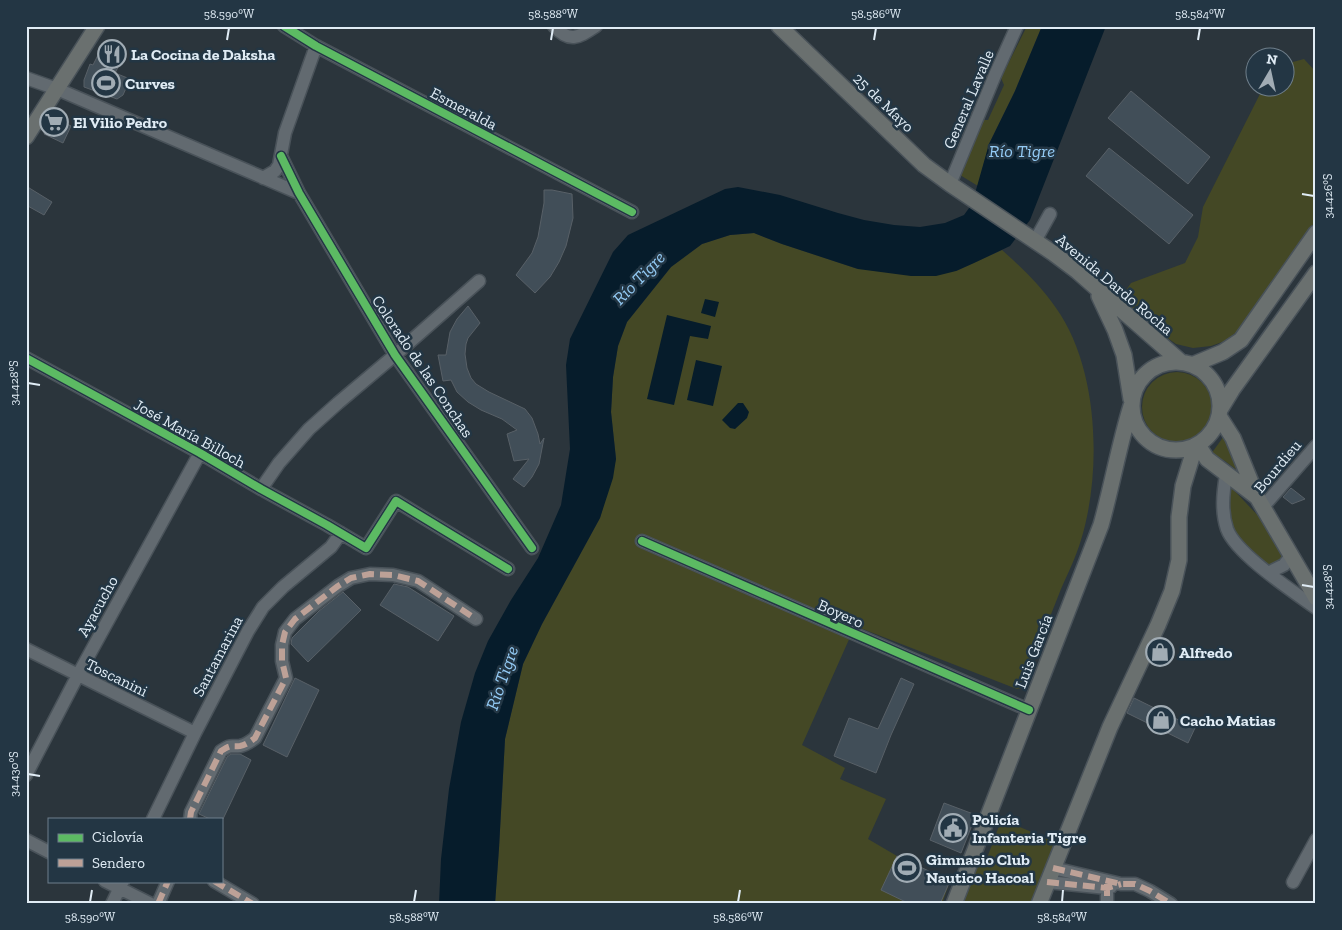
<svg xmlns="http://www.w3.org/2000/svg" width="1342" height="930" font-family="'Zilla Slab',serif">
<rect width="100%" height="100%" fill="#2b353c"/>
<path fill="#444825" d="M1027 26H1042L1015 91 989 144 978 186 960 175 983 120H988L1004 85 1001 78Z
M1304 59 1316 72V221L1238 331 1225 341 1211 346 1193 348 1176 344 1159 332 1121 297 1131 283 1185 263 1198 237 1203 207 1263 88H1284L1285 78 1290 77 1289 63Z
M754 233 782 244 858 269 956 271 1002 250C1022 268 1041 286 1056 308 1099 368 1102 472 1081 540 1076 557 1068 573 1061 589 1048 622 1035 655 1021 688L1017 689 855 626 802 745 845 768 840 779 886 799 868 839 897 856 950 881 942 904H495L499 848 505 739 523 664 542 624 600 518 616 459 611 412 613 377 618 346 627 322 671 267 702 244 730 235Z
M1142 407a35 35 0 1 1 70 0a35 35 0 1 1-70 0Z
M1224 436 1242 474 1225 461 1211 454Z
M1229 485 1264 522 1272 534 1282 555 1281 565 1269 566C1259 559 1237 543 1233 531 1226 516 1226 501 1229 485Z
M1010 823 1056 842 1031 904H960L975 867 984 866 999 826Z"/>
<path fill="#061c2b" d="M1042 26H1106L1030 220 1010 246 974 263 956 271 936 276H911L858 269 782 244 754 233 730 235 702 244 671 267 627 322 618 346 613 377 611 412 616 459 613 478 600 518 542 624 523 664 505 739 499 848 495 904H439L441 859 449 789 461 722 475 673 488 641 511 600 538 558 561 505 570 449 566 365 570 339 613 252 628 235 725 189 738 187 780 195 838 213 864 220 894 225 920 227 945 223 964 215 972 204 989 144 1015 91Z
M705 299 719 302 715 317 701 313Z
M667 315 711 326 708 339 690 336 674 405 647 399Z
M696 360 722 366 713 406 687 400Z
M738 403H743L749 412 747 418 735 429 730 428 722 420Z"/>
<path fill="#414e58" stroke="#586067" d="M104 43 125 54 115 73 130 79 123 95 117 99 84 87V80L90 64 93 65Z
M1131 91 1210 157 1188 184 1108 118Z
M53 117 71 126 63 143 44 134Z
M1109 148 1193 215 1169 244 1086 176Z
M26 186 52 202 44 215 26 205Z
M544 190H552L572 194 573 218 566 246 559 262 550 277 535 293 516 275 532 253 538 237 544 203Z
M468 306 480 323 468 338 466 344 465 354 467 368 471 378 476 384 489 392 525 409 532 418 538 434 540 444 544 438 539 464 532 477 524 487 513 479 529 459 514 461 507 434 517 430 502 419 481 410 468 402 457 392 451 380 443 381 438 355H446L450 332 457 319Z
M1291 488 1305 499 1292 504 1283 497Z
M394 584 408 587 454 616 438 641 380 605Z
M343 592 361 610 308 662 291 644 292 638 319 611Z
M1158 646 1168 651 1164 659 1154 655Z
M295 678 319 690 287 757 263 745Z
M901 678 914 684 891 735 876 773 834 756 849 718 878 729Z
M1134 698 1195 728 1188 743 1127 713Z
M231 754H240L251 760 223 819H210L199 814 227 757Z
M944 803 976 815 961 853 930 840Z
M897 856 950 881 940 904H910L881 890Z"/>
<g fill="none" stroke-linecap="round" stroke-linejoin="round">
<defs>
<path id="minor" d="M284 26 316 46 632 212
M554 26C570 44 579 37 596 26
M26 78 57 89 299 193
M281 156 299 193 395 355 532 548
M263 178 275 171 279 165 285 133 316 46
M950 184 995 75 1017 26
M1035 241 1050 214
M26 358 200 453 261 489 327 525 366 548 396 501 508 569
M1226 475C1223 493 1221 511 1227 529 1236 554 1294 592 1316 608
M261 489 279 463 309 429 338 403 395 355 479 281
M1263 507 1316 446
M642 541 1029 710
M1268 573 1284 565 1291 556
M26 649 195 733
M26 775 78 675 200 453
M153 819 195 733 248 631 263 607 283 587 331 547 341 533
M190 819 191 812 221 751C232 744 229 747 240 746 246 745 251 741 255 738L286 678 282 661V645L285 632 295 619 338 586 351 578 370 574 393 575 418 581 476 619
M26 840 49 852
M1053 868 1121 884H1135L1150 891 1171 904
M105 881 151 904
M214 881 253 904
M1107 881V904
M1047 882 1107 888 1111 887
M1293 882 1316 840
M112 904 123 881
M158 904 168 881"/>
<path id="major" d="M779 26 924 165 950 184 1053 253 1077 271 1181 362
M26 137 97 26
M1099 296 1115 330 1124 355 1131 399
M1132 406a44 44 0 1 1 88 0a44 44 0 1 1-88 0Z
M1192 365 1223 352 1241 340 1316 233
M1221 408 1232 390 1316 273
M1219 416 1233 438 1257 497 1316 598
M1198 445 1207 459 1257 497
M954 904 1101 525C1112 486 1119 445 1131 406
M1039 904 1110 727 1158 625 1172 591 1179 560V517L1183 486 1195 447"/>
</defs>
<use href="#minor" stroke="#495259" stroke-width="15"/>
<use href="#major" stroke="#495259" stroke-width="18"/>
<use href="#minor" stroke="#626a70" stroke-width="12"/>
<use href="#major" stroke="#6a706f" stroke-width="15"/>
<path stroke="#bda197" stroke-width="6" stroke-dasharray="12 6" stroke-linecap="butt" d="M190 819 191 812 221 751C232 744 229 747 240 746 246 745 251 741 255 738L286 678 282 661V645L285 632 295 619 338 586 351 578 370 574 393 575 418 581 476 619
M1053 868 1121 884H1135L1150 891 1171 904
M214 881 253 904
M1047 882 1107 888 1121 884
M1107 884V904
M158 904 168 881"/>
<defs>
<path id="cycleway" d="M284 26 316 46 632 212
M281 156 299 193 395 355 532 548
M26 358 200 453 261 489 327 525 366 548 396 501 508 569
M642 541 1029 710"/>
</defs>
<use href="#cycleway" stroke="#233644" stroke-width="11"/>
<use href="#cycleway" stroke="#5cba63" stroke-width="8"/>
</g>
<path fill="none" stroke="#e0ecf5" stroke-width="2" d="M227 40 229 28M551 40 553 28M874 40 876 28M1198 40 1200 28M1302 194 1314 196M28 383 40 385M1302 585 1314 587M28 774 40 776M90 902 92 890M414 902 416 890M738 902 740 890M1062 902 1063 890"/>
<defs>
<symbol id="restaurant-ring" viewBox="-11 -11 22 22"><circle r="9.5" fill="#233644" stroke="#a1acb4" stroke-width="1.5"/><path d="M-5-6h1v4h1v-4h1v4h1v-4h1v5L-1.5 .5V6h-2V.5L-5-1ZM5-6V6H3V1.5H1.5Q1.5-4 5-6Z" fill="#a1acb4"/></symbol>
<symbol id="stadium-ring" viewBox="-11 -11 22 22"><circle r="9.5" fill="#233644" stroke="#a1acb4" stroke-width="1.5"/><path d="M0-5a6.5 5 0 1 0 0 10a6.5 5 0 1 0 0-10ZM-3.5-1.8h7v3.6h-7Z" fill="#a1acb4"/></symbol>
<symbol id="supermarket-ring" viewBox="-11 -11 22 22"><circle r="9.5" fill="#233644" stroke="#a1acb4" stroke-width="1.5"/><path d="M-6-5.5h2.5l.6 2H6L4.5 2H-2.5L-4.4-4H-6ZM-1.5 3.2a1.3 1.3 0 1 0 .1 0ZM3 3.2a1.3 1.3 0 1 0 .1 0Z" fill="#a1acb4"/></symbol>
<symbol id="shop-ring" viewBox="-11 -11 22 22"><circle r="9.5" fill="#233644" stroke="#a1acb4" stroke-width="1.5"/><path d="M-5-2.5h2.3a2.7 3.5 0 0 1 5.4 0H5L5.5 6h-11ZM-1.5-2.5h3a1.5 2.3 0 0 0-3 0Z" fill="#a1acb4"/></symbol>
<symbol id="civic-ring" viewBox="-11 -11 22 22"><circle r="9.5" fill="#233644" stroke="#a1acb4" stroke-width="1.5"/><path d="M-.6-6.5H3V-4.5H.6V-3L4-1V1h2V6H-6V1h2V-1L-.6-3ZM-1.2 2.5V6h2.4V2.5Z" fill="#a1acb4"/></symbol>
</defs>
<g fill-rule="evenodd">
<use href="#restaurant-ring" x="96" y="38" width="32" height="32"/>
<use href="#stadium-ring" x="90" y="67" width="32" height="32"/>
<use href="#supermarket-ring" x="38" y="106" width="32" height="32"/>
<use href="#shop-ring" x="1144" y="636" width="32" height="32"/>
<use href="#shop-ring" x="1145" y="704" width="32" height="32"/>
<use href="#civic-ring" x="937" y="812" width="32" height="32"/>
<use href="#stadium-ring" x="891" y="852" width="32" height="32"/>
</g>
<g text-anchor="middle" stroke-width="5" stroke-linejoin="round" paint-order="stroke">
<g font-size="16" font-weight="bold" fill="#e0ecf5" stroke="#233644" text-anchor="start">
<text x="131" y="60">La Cocina de Daksha</text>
<text x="125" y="89">Curves</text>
<text x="73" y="128">El Vilio Pedro</text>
<text x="1179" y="658">Alfredo</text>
<text x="1180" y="726">Cacho Matias</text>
<text x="972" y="825">Policía<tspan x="972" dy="18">Infanteria Tigre</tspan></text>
<text x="926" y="865">Gimnasio Club<tspan x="926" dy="18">Nautico Hacoal</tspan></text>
</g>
<g font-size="16" fill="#e0ecf5" stroke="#233644">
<text transform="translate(968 99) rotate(-67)" y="6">General Lavalle</text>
<text transform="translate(884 102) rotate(44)" y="6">25 de Mayo</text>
<text transform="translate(464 108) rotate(28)" y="6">Esmeralda</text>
<text transform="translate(1115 284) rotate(40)" y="6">Avenida Dardo Rocha</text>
<text transform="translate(423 366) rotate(56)" y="6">Colorado de las Conchas</text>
<text transform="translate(190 433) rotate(29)" y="6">José María Billoch</text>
<text transform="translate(1277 466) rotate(-50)" y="6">Bourdieu</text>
<text transform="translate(97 606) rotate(-61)" y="6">Ayacucho</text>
<text transform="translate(841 613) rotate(24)" y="6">Boyero</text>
<text transform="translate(1033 651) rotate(-69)" y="6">Luis García</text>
<text transform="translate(217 656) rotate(-62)" y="6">Santamarina</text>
<text transform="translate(117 677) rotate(26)" y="6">Toscanini</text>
</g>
<g font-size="18" font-style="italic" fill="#93caf4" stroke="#233644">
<text x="1022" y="157">Río Tigre</text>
<text transform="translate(639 278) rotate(-46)" y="6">Río Tigre</text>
<text transform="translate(502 678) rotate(-71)" y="6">Río Tigre</text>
</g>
</g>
<rect width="1342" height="930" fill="none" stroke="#233644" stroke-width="55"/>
<rect x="48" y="818" width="175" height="65" fill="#233644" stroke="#6f7f8b"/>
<rect x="58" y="834" width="25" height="8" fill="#5cba63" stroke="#6f7f8b"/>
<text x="92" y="842" font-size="15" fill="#e0ecf5">Ciclovía</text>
<rect x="58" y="859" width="25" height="8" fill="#bda197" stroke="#6f7f8b"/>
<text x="92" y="868" font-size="15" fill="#e0ecf5">Sendero</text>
<g transform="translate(1270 72) rotate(9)"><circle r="24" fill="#233644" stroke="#6f7f8b"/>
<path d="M0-4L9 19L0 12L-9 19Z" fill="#a1acb4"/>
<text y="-8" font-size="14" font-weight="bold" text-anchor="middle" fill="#e0ecf5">N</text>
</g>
<rect x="28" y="28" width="1286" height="874" fill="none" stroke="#e0ecf5" stroke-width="2"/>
<g font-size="12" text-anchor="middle" fill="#e0ecf5">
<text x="229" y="18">58.590°W</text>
<text x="553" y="18">58.588°W</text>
<text x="876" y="18">58.586°W</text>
<text x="1200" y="18">58.584°W</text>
<text transform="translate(1328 196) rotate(-90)" y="4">34.426°S</text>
<text transform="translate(14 383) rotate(-90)" y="4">34.428°S</text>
<text transform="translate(1328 587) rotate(-90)" y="4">34.428°S</text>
<text transform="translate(14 774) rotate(-90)" y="4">34.430°S</text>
<text x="90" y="921">58.590°W</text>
<text x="414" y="921">58.588°W</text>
<text x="738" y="921">58.586°W</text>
<text x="1062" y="921">58.584°W</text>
</g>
</svg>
